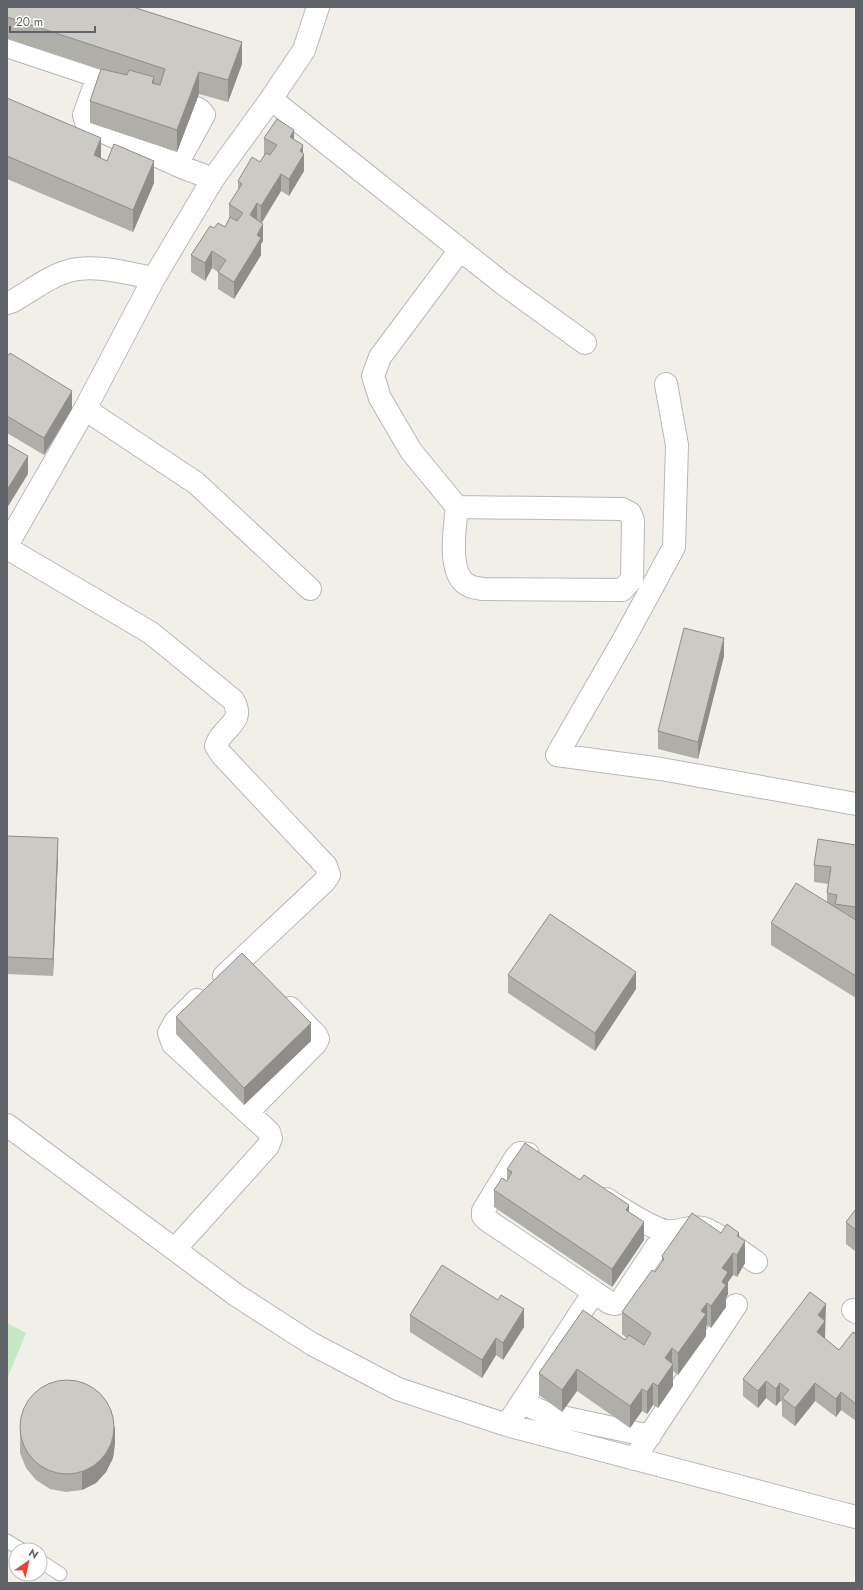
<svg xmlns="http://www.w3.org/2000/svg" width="863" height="1590" font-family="Jost,sans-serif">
<rect width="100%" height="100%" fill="#f1efe8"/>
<path fill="#c5e8c5" d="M7 1323 26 1333 7 1379Z"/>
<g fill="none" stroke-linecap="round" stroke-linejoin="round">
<defs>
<path id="lane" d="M7 1541 22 1550
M40 1561 60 1574"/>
<path id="street" d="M7 46 112 81
M98 76 84 115 86 122 90 126 184 168 213 179
M271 99 501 282 585 343
M177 164 204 115 200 110 196 108
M7 303 13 301C32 290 51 275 72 270 96 264 130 274 154 278
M666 384 677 445 674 547 624 639 557 755 661 769 856 804
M85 409 196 483 310 589
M457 507 622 509 630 513 633 520 632 579 622 590 482 589C478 588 473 588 470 586 446 577 455 527 457 507L411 451 380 398 373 376 380 357 460 250
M7 548 151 633 233 700C247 723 221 727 216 746L221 754 326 866 329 875 324 882 224 976
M248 1112 316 1043 318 1039 316 1035 290 1008
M7 1125 236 1295 312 1344 398 1389 507 1425 836 1512 856 1517
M606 1199C621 1208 650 1228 666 1231 678 1233 690 1225 702 1228 717 1232 742 1253 756 1262
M175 1249 268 1146 271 1138 269 1132 173 1044 169 1033 175 1022 197 1000
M594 1292 610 1303 615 1304 620 1302 667 1231
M853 1310 856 1312
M522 1403 548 1414 650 1436
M507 1425 594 1292 487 1220 483 1216V1211L516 1157 520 1153 528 1154
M634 1459 736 1305"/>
<path id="secondary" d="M7 545 85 409 154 278 213 179 271 99 304 50 318 7"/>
</defs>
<use href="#lane" stroke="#b5b8bc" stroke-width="15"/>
<use href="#street" stroke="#b5b8bc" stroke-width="24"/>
<use href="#secondary" stroke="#b6babf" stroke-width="24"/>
<use href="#lane" stroke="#fff" stroke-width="13"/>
<use href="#street" stroke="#fff" stroke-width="22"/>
<use href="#secondary" stroke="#fff" stroke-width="22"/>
</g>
<path fill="#afaea9" d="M7 7 242 64 228 102 199 94 177 152 90 123V101L101 70 7 39Z
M7 98 101 159 154 183 133 232 7 179Z
M264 138 294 139 303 153 304 171 289 196 281 191 262 223 263 241 261 244V255L234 299 218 289V272L212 268 205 281 191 272V255L214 228 225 227 229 219V204L238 191V181L260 162 264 155Z
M7 357 72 409 44 455 7 433Z
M724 656 698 759 658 749V731Z
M7 836 58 856 53 976 7 974Z
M856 845V998L771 945V923L827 902V893L828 884 814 882V865Z
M508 975 636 989 595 1051 508 993Z
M176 1017 311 1041 244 1105 176 1034Z
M507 1169 629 1212 644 1240 612 1287 494 1207V1190L507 1180Z
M856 1209V1252L846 1244V1222Z
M721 1233 739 1237 745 1263 737 1277 733 1275 728 1282V1294L726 1298V1307L711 1328 707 1325 706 1327V1336L678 1375 673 1371V1386L658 1408 653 1405 647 1414 642 1411 630 1428 577 1391 562 1412 539 1395V1373L625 1340 627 1338 622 1334V1312L655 1272 662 1263V1256Z
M410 1315 524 1327 503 1360 496 1355 482 1378 410 1332Z
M826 1321 825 1322V1339L839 1350 856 1334V1421L841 1410 836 1417 815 1401 795 1426 782 1416V1402L780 1401 776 1406 766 1398 758 1408 743 1396V1379Z
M20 1419 115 1443 113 1458 106 1472 96 1483 82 1490 66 1492 50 1489 36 1480 26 1468 20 1453Z"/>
<path fill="#8f8d8a" d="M242 42V64L228 102V80Z
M199 72V94L177 152V130Z
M154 77V99L152 83Z
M294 130V148L290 137Z
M101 138V160L94 155Z
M303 145V155L304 154V171L289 196V179L300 151Z
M154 161V183L133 232V210Z
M281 174V191L261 223V206Z
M257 203V220L250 215Z
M263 224V241L261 244V255L234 299V282L257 235Z
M212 251V268L205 281V263Z
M72 391V409L44 455V438Z
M28 456V474L7 508V490Z
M724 638V656L698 759V742Z
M58 838V856L53 976V959Z
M636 972V989L595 1051V1033Z
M311 1023V1041L244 1105V1088Z
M629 1205V1223L626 1210Z
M644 1222V1240L612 1287V1269Z
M739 1233V1251L745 1241V1263L737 1277V1236Z
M733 1253V1275L728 1282V1294L726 1298V1307L711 1328V1306L722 1268Z
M707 1303V1325L706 1327V1336L678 1375V1353L701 1311Z
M826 1304 825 1339 817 1350V1332L818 1315Z
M524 1309V1327L503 1360V1343Z
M496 1338V1355L482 1378V1360Z
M672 1348V1367L673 1364V1386L658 1408V1386L665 1358Z
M577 1369V1391L562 1412V1390Z
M766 1381V1398L758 1408V1391Z
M653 1383V1405L647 1414V1392Z
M780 1383V1401L776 1406V1389Z
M815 1383V1401L795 1426V1408Z
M642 1389V1411L630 1428V1406Z
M841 1392V1410L836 1417V1399Z
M115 1426V1443L113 1458 106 1472 96 1483 82 1490V1472Z"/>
<path fill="#cccac5" stroke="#8f8d8a" d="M7 7H133L242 42 228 80 199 72 177 130 90 101 101 69 127 75 129 70 154 77 152 83 160 85 165 69 7 17Z
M7 98 101 138 94 155 107 161 114 144 154 161 133 210 7 156Z
M277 119 294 130 290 137 303 145 300 151 304 154 289 179 281 174 261 206 257 203 250 215 263 224 257 235 261 238 234 282 218 272 226 260 212 251 205 263 191 255 210 226 214 228 218 223 225 227 230 217 237 221 243 213 229 204 242 184 238 181 252 157 260 162 266 153 270 155 277 145 264 138Z
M10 353 72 391 44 438 7 416V357Z
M7 444 28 456 7 490Z
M684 628 724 638 698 742 658 731Z
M7 836 58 838 53 959 7 957Z
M818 839 856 845V907L835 904 837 895 827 893 831 867 814 865Z
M796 883 856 920V976L771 923Z
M550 914 636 972 595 1033 508 975Z
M242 953 311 1023 244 1088 176 1017Z
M525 1143 580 1180 584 1175 629 1205 626 1210 644 1222 612 1269 494 1190 502 1178 507 1181 512 1172 507 1169Z
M856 1209V1230L846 1222Z
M692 1213 721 1233 727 1224 739 1233 737 1236 745 1241 737 1255 733 1253 722 1268 728 1272 722 1282 726 1285 711 1306 707 1303 701 1311 706 1314 678 1353 672 1348 665 1358 673 1364 658 1386 653 1383 647 1392 642 1389 630 1406 577 1369 562 1390 539 1373 583 1310 625 1340 629 1335 644 1345 651 1333 622 1312 652 1270 655 1272 664 1259 662 1256Z
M442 1265 498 1300 501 1295 524 1309 503 1343 496 1338 482 1360 410 1315Z
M810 1292 826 1304 818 1315 825 1321 817 1332 839 1350 853 1332 856 1334V1404L841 1392 836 1399 815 1383 795 1408 782 1398 789 1390 780 1383 776 1389 766 1381 758 1391 743 1379Z
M20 1427a47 47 0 1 1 94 0a47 47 0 1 1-94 0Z"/>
<rect width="863" height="1590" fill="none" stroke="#5f6368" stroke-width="16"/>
<g transform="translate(28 1562) rotate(34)"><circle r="19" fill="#ffffff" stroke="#bfc1c3"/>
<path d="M0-3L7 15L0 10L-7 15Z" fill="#ea4335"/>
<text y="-6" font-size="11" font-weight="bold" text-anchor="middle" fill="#5f6368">N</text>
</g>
<path d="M10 26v6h85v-6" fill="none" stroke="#5f6368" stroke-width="2"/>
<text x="16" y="26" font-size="12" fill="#5f6368" stroke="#ffffff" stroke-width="3" paint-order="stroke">20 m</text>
</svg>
